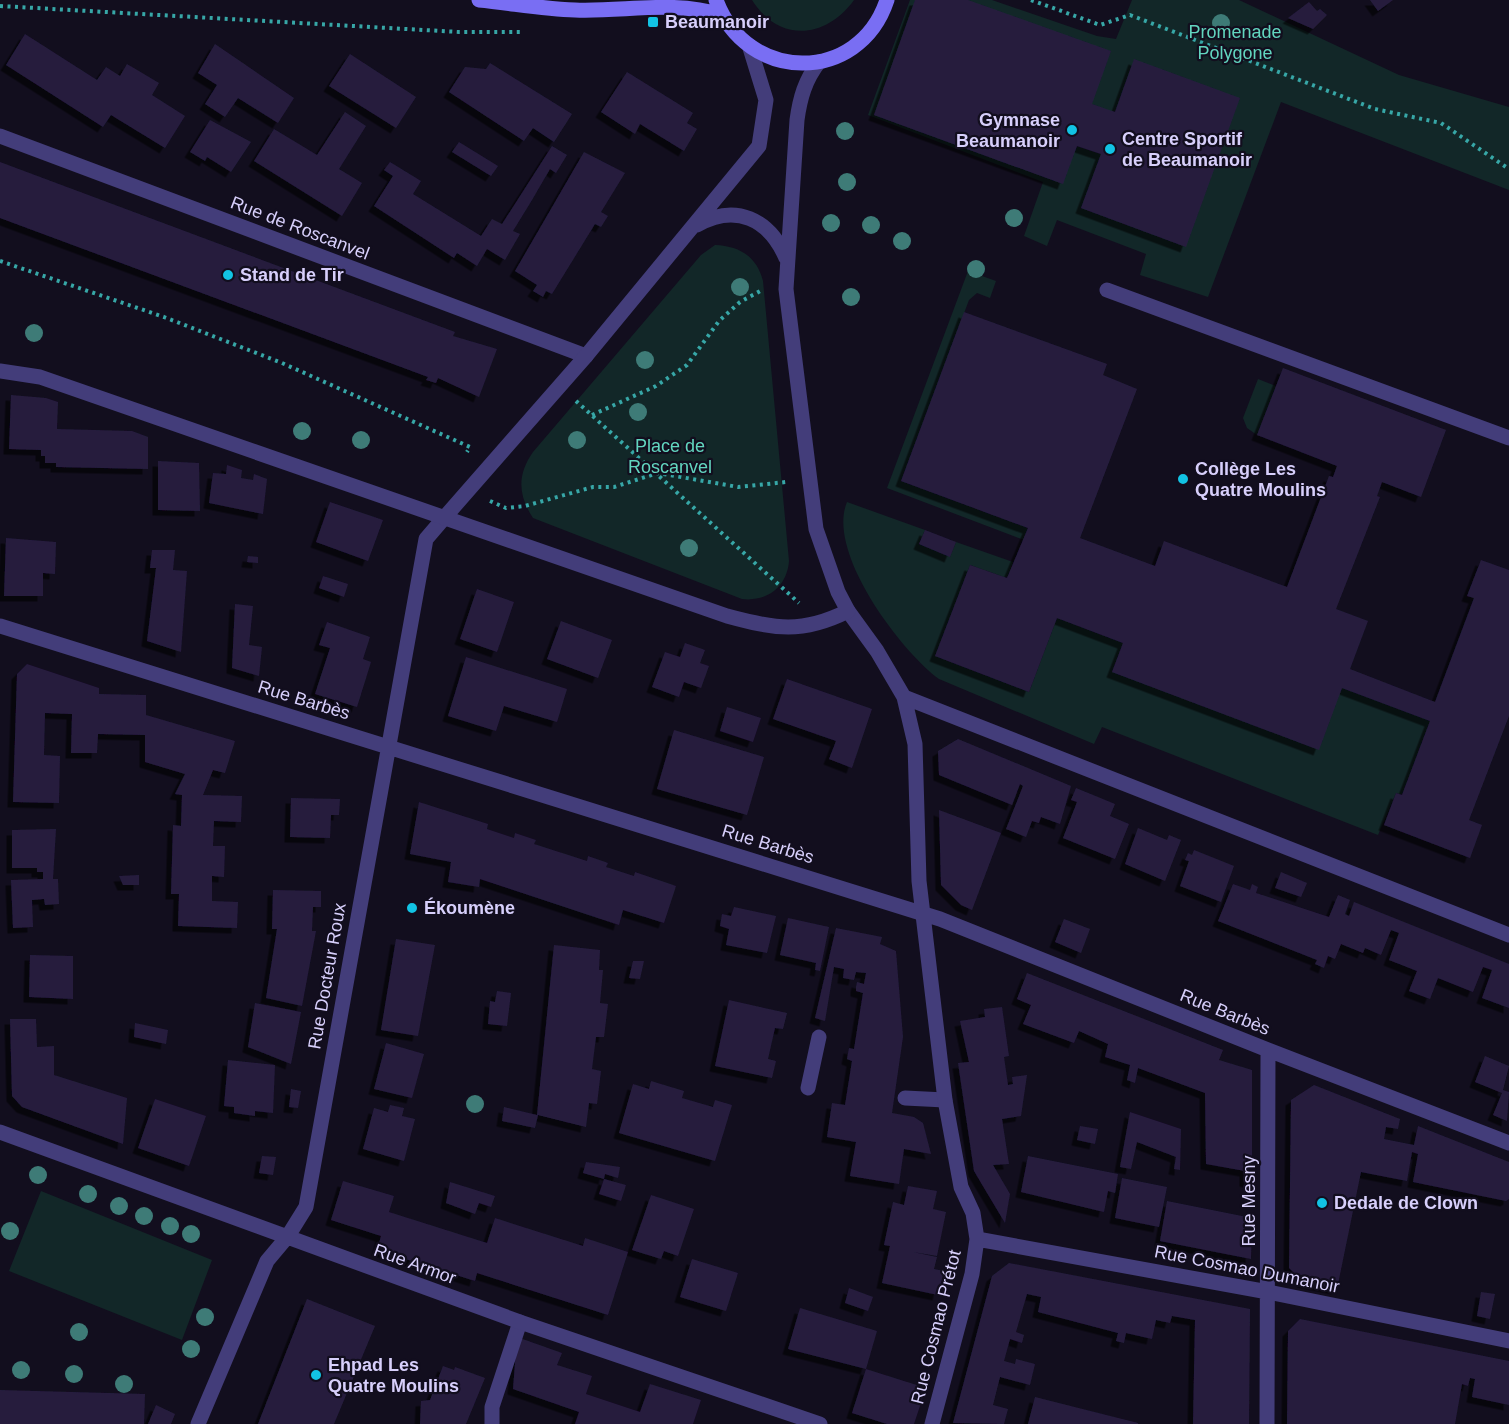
<svg xmlns="http://www.w3.org/2000/svg" width="1509" height="1424" font-family="Helvetica,sans-serif">
<defs>
<filter id="shadow"><feDropShadow dx="-5.5" dy="5.5" stdDeviation="0" flood-color="#0009"/></filter>
</defs>
<rect width="100%" height="100%" fill="#120e1e"/>
<path fill="#122728" d="M752 0H854C826 39 779 43 752 0Z
M910 0H992L1097 36 1116 39 1132 0H1239L1399 75 1509 107V190L1281 102 1208 297 1140 275 1146 254 1057 220 1047 246 1024 236 1043 182 868 115Z
M715 245C740 246 757 257 763 281L789 561C787 587 767 602 742 599L533 518C518 495 517 475 533 452L701 255Z
M968 271 996 281 990 298 977 293 969 300 901 481 1028 528 1024 540 887 488Z
M1258 379 1276 386 1257 435 1247 428 1243 418Z
M847 502 925 530 919 544 950 556 956 542 1013 562 1007 578 970 565 935 656 1029 692 1057 618 1123 643 1112 672 1342 688 1430 721 1402 795 1396 793 1378 835 1102 727 1094 744 939 679C900 650 826 552 847 502Z
M41 1191 212 1260 182 1340 9 1271Z"/>
<path fill="#251c3e" filter="url(#shadow)" d="M915 0H968L1111 51 1092 104 1115 112 1134 59 1240 98 1186 247 1081 208 1101 154 1077 146 1063 184 874 115Z
M1370 0H1393L1378 11Z
M1309 2 1317 11 1320 9 1327 15 1313 29 1288 18Z
M25 34 97 80 106 67 120 76 127 64 159 83 152 95 185 116 165 148 111 115 103 127 6 65Z
M215 44 294 98 278 123 238 98 225 117 205 104 217 85 198 73Z
M350 54 416 97 396 128 329 86Z
M490 63 572 114 554 142 533 128 524 141 449 92 465 67 486 69Z
M627 72 693 113 687 123 697 129 684 151 640 124 635 134 601 112Z
M345 112 366 126 339 169 362 183 342 216 254 161 274 129 317 155Z
M210 120 251 142 231 172 207 157 205 161 190 152Z
M459 142 498 166 491 176 452 152Z
M552 146 567 155 556 173 550 169 532 200 513 231 520 234 505 260 487 249 477 266 457 253 454 258 374 206 393 176 384 170 390 162 421 181 413 194 481 236 492 219 502 224Z
M584 152 625 173 601 212 608 216 601 227 595 224 552 294 546 291 543 297 533 291 537 285 515 271Z
M0 162 455 332 453 336 497 349 479 397 438 378 436 383 426 380 428 377 0 218Z
M964 312 1107 364 1103 375 1137 389 1080 538 1155 566 1164 541 1287 587 1329 476 1333 477 1337 466 1257 435 1283 368 1446 430 1421 497 1382 482 1377 496 1380 497 1336 609 1368 621 1350 669 1435 702 1474 598 1467 596 1481 560 1509 570V716L1469 820 1482 825 1470 858 1384 825 1396 793 1402 795 1430 721 1342 688 1319 750 1112 672 1123 643 1057 618 1029 692 935 656 970 565 1007 578 1028 528 901 481Z
M11 395 46 398 58 402 57 429 132 431 148 437V469L56 467V463H45V456H41V450L9 449Z
M158 461 199 463 200 511 158 510Z
M227 465 242 470 241 478 253 480 254 474 267 479 263 514 209 503 213 473 226 474Z
M330 502 383 520 368 561 316 542Z
M925 530 956 542 950 557 919 544Z
M6 538 56 542 55 574 43 573V596H4Z
M152 550H175L173 570 187 571 181 652 147 641 156 568H150Z
M248 556 258 557V563L247 562Z
M323 576 348 584 344 597 319 588Z
M477 589 514 602 497 652 460 639Z
M235 604 253 606 249 645 262 647 259 676 232 668Z
M561 621 612 640 598 678 547 659Z
M327 622 370 637 363 659 371 662 357 707 315 694 330 648 319 645Z
M685 643 705 650 700 663 709 666 701 688 684 682 679 697 652 687 665 652 680 657Z
M466 657 567 689 557 722 504 706 496 731 448 716Z
M27 664 99 688V694L146 695V715L235 741 225 773 213 770 203 795 242 796 241 822 214 821 213 846H225L224 877 212 876V901L238 902 237 928 178 926 179 894H171L173 825 181 826 182 795 175 794 185 774 145 762V735L98 734 97 753H71L72 714 45 713 44 755 60 756 59 803 13 802 17 674Z
M787 679 872 709 852 768 829 759 836 741 773 719Z
M727 707 761 718 753 742 720 731Z
M674 730 764 757 747 815 657 789Z
M958 739 1071 786 1060 824 1041 817 1039 823 1032 821 1026 837 1006 829 1023 786 1020 784 1012 805 939 775 938 751Z
M1076 788 1115 804 1110 816 1129 824 1115 859 1063 838 1077 802 1071 800Z
M291 798 340 799 339 815H331L330 838 290 837Z
M419 802 488 824 487 829 514 838 515 833 536 840 534 844 587 861 588 856 608 863 606 867 634 876 635 872 676 886 664 923 623 910 619 925 480 879 479 887 448 882 451 862 410 854Z
M939 810 1001 833 972 910 961 905 941 885Z
M1138 828 1167 840 1169 835 1181 840 1165 881 1125 864Z
M56 829 53 879H58L59 904 45 905 44 899 32 900 33 927 13 928 11 880 43 879V872H37V868H12V830Z
M1194 850 1234 866 1221 902 1180 886 1189 861 1185 860 1188 853 1192 855Z
M1281 872 1307 883 1301 897 1275 888Z
M139 875V885H123L119 876Z
M1233 884 1250 890 1252 884 1258 887 1256 893 1329 917 1338 895 1350 900 1345 914 1349 916 1354 902 1509 964V1008L1482 998 1492 970 1483 967 1473 992 1438 978 1430 999 1409 991 1417 971 1389 960 1399 933 1391 930 1381 955 1365 948 1363 953 1341 944 1335 959 1328 956 1324 968 1315 964 1317 960 1218 921Z
M273 890 321 891V907H313L312 931H316L302 1006 266 998 277 929H272Z
M734 907 776 916 767 953 726 945 729 929 720 926 722 914 731 916Z
M788 918 829 927 820 971 815 970 816 963 780 955Z
M1064 919 1090 929 1081 953 1055 942Z
M836 928 882 937 880 944 896 951 903 1037 892 1113 914 1117 923 1123 931 1154 904 1149 899 1184 850 1176 856 1142 827 1137 832 1103 845 1105 852 1061 847 1059 849 1048 854 1049 863 993 856 991V987L857 982 864 984 866 973 856 972 854 980 843 978 844 969 834 967 825 1021 815 1018Z
M396 939 435 945 418 1036 381 1030Z
M554 945 600 950 599 970H603L600 1003 608 1004 604 1037H596L592 1069 601 1071 597 1104 589 1103 586 1127 538 1115 535 1128 502 1121 504 1107 537 1115Z
M30 955 73 956V999L29 997Z
M633 961H644L640 979 629 978Z
M1027 973 1223 1050 1219 1060 1252 1070V1183L1245 1181V1171L1206 1164 1205 1093 1138 1068 1135 1083 1127 1080 1130 1065 1105 1057 1108 1044 1079 1031 1074 1043 1023 1024 1031 1005 1017 999Z
M497 991 511 993 507 1026 488 1024 490 1001 495 1002Z
M729 1000 787 1013 783 1029 775 1028 768 1059 776 1061 772 1078 715 1066Z
M255 1003 301 1012 291 1064 248 1047Z
M1002 1007 1009 1056 1004 1057 1008 1085 1013 1084 1012 1077 1027 1075 1021 1116 1002 1119 1009 1164 993 1165 1010 1194 1005 1223 974 1171 958 1063 969 1062 960 1021 985 1017 984 1009Z
M10 1019H36L37 1047 54 1046V1075L127 1098 123 1144 22 1107 12 1096Z
M135 1023 168 1030 166 1044 134 1037Z
M386 1043 424 1054 412 1098 374 1089Z
M1485 1056 1509 1066 1503 1090 1509 1092 1507 1121 1493 1115 1502 1093 1475 1082Z
M228 1060 275 1065 273 1113 255 1111V1116L234 1113V1107L224 1106Z
M651 1081 684 1091 682 1098 713 1107 715 1100 732 1105 715 1161 619 1133 633 1084 649 1089Z
M1314 1085 1400 1119 1398 1129 1386 1127 1384 1139 1414 1145 1418 1126 1509 1162V1199L1506 1201 1413 1182 1418 1154 1412 1152 1407 1181 1361 1172 1337 1289 1303 1282 1289 1268 1291 1100Z
M291 1089 301 1091 298 1108 289 1107Z
M155 1099 206 1116 189 1166 138 1148Z
M390 1105 404 1108 402 1116 415 1119 404 1161 363 1149 374 1108 388 1112Z
M1130 1112 1181 1129 1180 1170 1174 1169 1176 1157 1137 1142 1131 1169 1120 1167Z
M1080 1126 1098 1129 1095 1144 1077 1140Z
M262 1156 276 1157 273 1175 259 1173Z
M1028 1156 1118 1174 1115 1193 1108 1191 1104 1212 1021 1192Z
M586 1162 620 1167 618 1178 605 1174 604 1179 583 1173Z
M1122 1178 1167 1187 1159 1227 1115 1218Z
M604 1179 626 1185 621 1201 599 1194Z
M343 1181 394 1196 389 1212 487 1243 495 1218 583 1246 585 1238 628 1252 608 1315 477 1273 475 1281 377 1250 381 1236 331 1220Z
M450 1182 495 1196 491 1207 479 1203 475 1214 446 1203Z
M908 1186 937 1191 933 1209 946 1212 937 1256 913 1252 937 1257 934 1269 944 1271 938 1295 882 1283 890 1246 884 1245 893 1202 904 1205Z
M651 1195 694 1209 678 1256 664 1251 661 1259 632 1250Z
M1167 1201 1252 1218 1251 1259 1160 1241Z
M692 1259 738 1273 726 1311 680 1297Z
M1009 1263 1250 1309 1249 1424H1193L1195 1320 1172 1316 1170 1323 1156 1320 1152 1339 1126 1333 1124 1343 1116 1341 1118 1333 1038 1312 1041 1297 1027 1294 1016 1332 1024 1335 1022 1343 1010 1339 1004 1361 1015 1364 1016 1359 1035 1364 1030 1385 1000 1377 993 1405 1008 1409 1004 1424 953 1423 992 1276Z
M849 1288 873 1297 868 1311 845 1303Z
M1481 1292 1495 1294 1490 1319 1477 1316Z
M307 1299 375 1326 334 1424H258Z
M800 1308 877 1331 866 1369 926 1388 914 1424H887L852 1413 866 1369 788 1349Z
M1300 1319 1509 1361V1405L1472 1397 1475 1379 1470 1378 1468 1386 1462 1384 1455 1424H1287L1288 1331Z
M517 1337 562 1353 557 1365 592 1376 586 1394 640 1412 650 1384 701 1400 693 1424H575L579 1412 513 1389Z
M443 1366 454 1370 455 1367 485 1378 466 1424H420L421 1401 430 1400Z
M0 1390 145 1394 144 1424H0Z
M1035 1397 1138 1423V1424H1028Z
M156 1405 175 1414 171 1424H148Z"/>
<g fill="none" stroke-linecap="round" stroke-linejoin="round">
<path stroke="#37a7a7" stroke-width="4" stroke-dasharray="3 4.5" stroke-linecap="butt" d="M1031 0 1100 25 1130 15 1375 109 1441 123 1509 169
M0 6 459 32H524
M0 261 164 317 282 363 470 447 467 452
M576 401 799 603
M592 415 656 386 687 365 719 321 740 302 762 290
M490 501 506 508 525 506 593 487H614L658 473 738 487 786 482"/>
<path stroke="#433d7a" stroke-width="15" d="M1107 290 1509 438
M808 1088 819 1037
M905 1098 945 1100"/>
<path stroke="#433d7a" stroke-width="15" d="M492 1424V1407L520 1322"/>
<path stroke="#433d7a" stroke-width="15" d="M0 136 586 356
M848 611 877 651 904 697 915 744 919 881 945 1100 961 1187 973 1213 977 1239 972 1274 932 1424
M0 626 940 919 1268 1050 1509 1143
M904 697 1509 935
M0 1132 520 1322 820 1424
M977 1239 1268 1292 1509 1341
M198 1424 267 1261 288 1236 306 1207 426 539 444 518
M1267 1424 1268 1050"/>
<path stroke="#433d7a" stroke-width="15" d="M697 225C736 203 769 219 786 258
M0 371 40 377 727 616C775 629 802 634 848 611L838 592 816 529 786 289 797 120C800 98 805 80 819 62
M444 518 586 356 759 146 766 100 750 48"/>
<path stroke="#796ef3" stroke-width="15" d="M479 0C511 3 543 9 575 10 624 12 674 0 721 15
M716 0C746 83 859 85 887 0"/>
</g>
<g fill="#3e7b77">
<circle cx="1221" cy="23" r="9"/>
<circle cx="845" cy="131" r="9"/>
<circle cx="847" cy="182" r="9"/>
<circle cx="1014" cy="218" r="9"/>
<circle cx="831" cy="223" r="9"/>
<circle cx="871" cy="225" r="9"/>
<circle cx="902" cy="241" r="9"/>
<circle cx="976" cy="269" r="9"/>
<circle cx="740" cy="287" r="9"/>
<circle cx="851" cy="297" r="9"/>
<circle cx="34" cy="333" r="9"/>
<circle cx="645" cy="360" r="9"/>
<circle cx="638" cy="412" r="9"/>
<circle cx="302" cy="431" r="9"/>
<circle cx="361" cy="440" r="9"/>
<circle cx="577" cy="440" r="9"/>
<circle cx="689" cy="548" r="9"/>
<circle cx="475" cy="1104" r="9"/>
<circle cx="38" cy="1175" r="9"/>
<circle cx="88" cy="1194" r="9"/>
<circle cx="119" cy="1206" r="9"/>
<circle cx="144" cy="1216" r="9"/>
<circle cx="170" cy="1226" r="9"/>
<circle cx="10" cy="1231" r="9"/>
<circle cx="191" cy="1234" r="9"/>
<circle cx="205" cy="1317" r="9"/>
<circle cx="79" cy="1332" r="9"/>
<circle cx="191" cy="1349" r="9"/>
<circle cx="21" cy="1370" r="9"/>
<circle cx="74" cy="1374" r="9"/>
<circle cx="124" cy="1384" r="9"/>
</g>
<g fill="#12c3e4" stroke="#120e1e" stroke-width="2">
<rect x="647" y="16" width="12" height="12" rx="3"/>
<circle cx="1072" cy="130" r="6"/>
<circle cx="1110" cy="149" r="6"/>
<circle cx="228" cy="275" r="6"/>
<circle cx="1183" cy="479" r="6"/>
<circle cx="412" cy="908" r="6"/>
<circle cx="1322" cy="1203" r="6"/>
<circle cx="316" cy="1375" r="6"/>
</g>
<g text-anchor="middle" stroke-width="4.5" stroke-linejoin="round" paint-order="stroke">
<g font-size="18" font-weight="bold" fill="#d7cffb" stroke="#120e1e" text-anchor="start">
<text x="665" y="28">Beaumanoir</text>
<text x="1060" y="126" text-anchor="end">Gymnase<tspan x="1060" dy="21">Beaumanoir</tspan></text>
<text x="1122" y="145">Centre Sportif<tspan x="1122" dy="21">de Beaumanoir</tspan></text>
<text x="240" y="281">Stand de Tir</text>
<text x="1195" y="475">Collège Les<tspan x="1195" dy="21">Quatre Moulins</tspan></text>
<text x="424" y="914">Ékoumène</text>
<text x="1334" y="1209">Dedale de Clown</text>
<text x="328" y="1371">Ehpad Les<tspan x="328" dy="21">Quatre Moulins</tspan></text>
</g>
<g font-size="18" fill="#62d5bf" stroke="#120e1e">
<text x="1235" y="38">Promenade<tspan x="1235" dy="21">Polygone</tspan></text>
<text x="670" y="452">Place de<tspan x="670" dy="21">Roscanvel</tspan></text>
</g>
<g font-size="18" fill="#d7cffb" stroke="#120e1e">
<text transform="translate(300 228) rotate(21)" y="6">Rue de Roscanvel</text>
<text transform="translate(304 700) rotate(17)" y="6">Rue Barbès</text>
<text transform="translate(768 844) rotate(17)" y="6">Rue Barbès</text>
<text transform="translate(327 976) rotate(-80)" y="6">Rue Docteur Roux</text>
<text transform="translate(1225 1012) rotate(22)" y="6">Rue Barbès</text>
<text transform="translate(1249 1201) rotate(-90)" y="6">Rue Mesny</text>
<text transform="translate(415 1264) rotate(20)" y="6">Rue Armor</text>
<text transform="translate(1247 1269) rotate(11)" y="6">Rue Cosmao Dumanoir</text>
<text transform="translate(936 1327) rotate(-76)" y="6">Rue Cosmao Prétot</text>
</g>
</g>
</svg>
